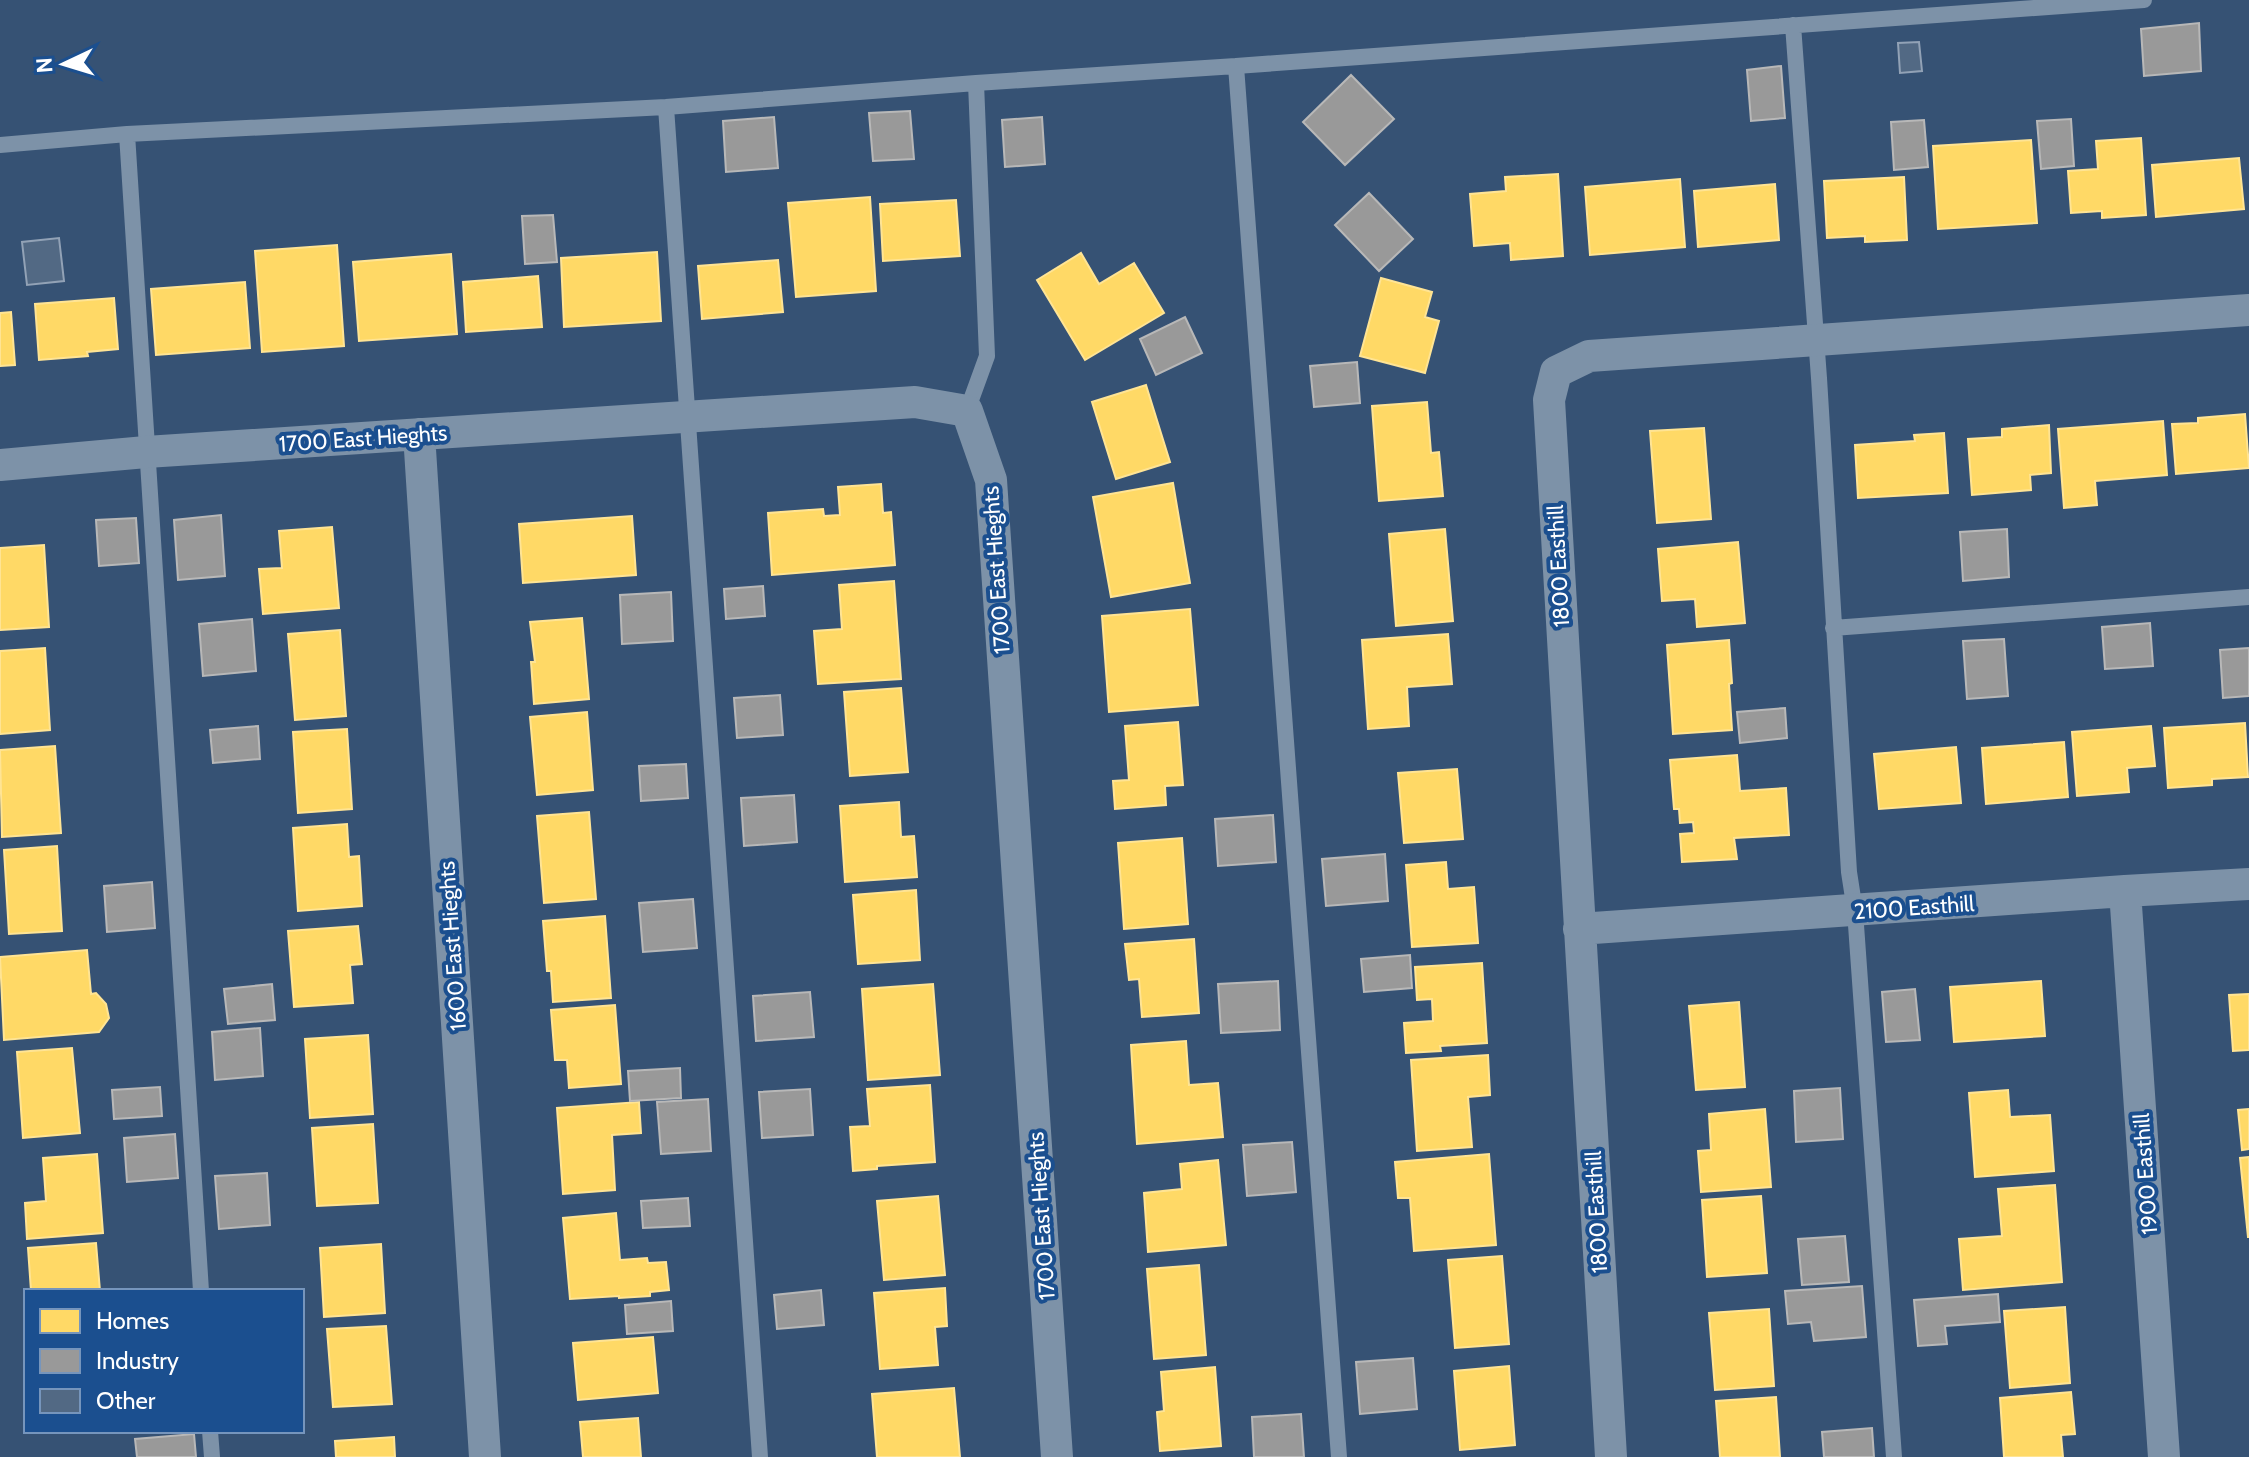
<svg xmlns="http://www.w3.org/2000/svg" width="2249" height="1457" font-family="Cabin,sans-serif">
<rect width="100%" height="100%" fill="#365274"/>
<path fill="#ffd966" stroke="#ffe494" stroke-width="2" d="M2141 138 2146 215 2102 218V211L2071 213 2068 171 2098 169 2096 141Z
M2031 140 2037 223 1938 229 1933 146Z
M2239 158 2244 209 2156 217 2152 165Z
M1558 174 1563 256 1511 260 1510 243 1474 246 1470 194 1506 191 1505 177Z
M1904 177 1907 240 1865 242V236L1827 238 1824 181Z
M1680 179 1685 247 1590 255 1585 187Z
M1775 184 1779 240 1698 247 1694 191Z
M870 197 876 291 796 297 788 203Z
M956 200 960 256 883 261 880 204Z
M337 245 344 346 262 352 255 251Z
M657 252 661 321 564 327 561 258Z
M1081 253 1099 284 1134 263 1164 313 1085 360 1037 280Z
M451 254 457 334 359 341 353 262Z
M778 260 783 312 702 319 698 266Z
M538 276 542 327 466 332 463 282Z
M1381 278 1432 292 1425 317 1439 321 1425 373 1360 356Z
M245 282 250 348 156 355 151 289Z
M114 298 118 349 87 352 88 356 39 360 35 304Z
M11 312 15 365 0 366V313Z
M1146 385 1170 462 1116 479 1092 402Z
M1427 402 1431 453 1439 452 1443 496 1379 501 1372 406Z
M2245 414 2249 468 2176 474 2172 424 2198 423V418Z
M2163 421 2167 475 2095 481 2097 505 2064 508 2058 429Z
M2049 425 2051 473 2030 475 2031 490 1972 495 1968 439 2002 437V429Z
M1704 428 1711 519 1657 523 1650 431Z
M1944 433 1948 493 1858 498 1855 445 1915 441 1914 435Z
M1173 483 1190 583 1111 597 1093 497Z
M881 484 883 513 891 512 895 565 772 575 768 513 823 509 824 516 840 515 838 487Z
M632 516 636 575 523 583 519 524Z
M332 527 339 608 263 614 259 569 282 568 279 531Z
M1445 529 1453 621 1396 626 1389 534Z
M1738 542 1745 623 1697 627 1695 599 1662 601 1658 549Z
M44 545 49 627 0 630V548Z
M894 581 901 679 818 684 814 631 842 629 839 585Z
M1190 609 1198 705 1109 712 1102 616Z
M582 618 589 699 534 704 531 662H535L530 622Z
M340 630 346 716 295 720 288 634Z
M1448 634 1452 684 1407 687 1409 726 1368 729 1362 640Z
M1729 640 1732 683 1729 684 1732 730 1673 734 1667 645Z
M45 648 50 730 0 734V651Z
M901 688 908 772 850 776 844 692Z
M587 712 593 790 537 795 530 717Z
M1178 722 1183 785 1165 786 1166 805 1115 809 1113 781 1129 780 1125 726Z
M2245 723 2248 777 2212 779V785L2168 788 2164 728Z
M2151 726 2155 766 2127 768 2129 792 2077 796 2072 732Z
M347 729 352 809 298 813 293 732Z
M2064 742 2068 797 1986 804 1982 748Z
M55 746 61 833 2 837 0 750Z
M1956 747 1961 803 1879 809 1874 754Z
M1737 755 1740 791 1786 788 1789 835 1734 838 1737 859 1682 862 1680 834 1694 833 1693 822 1680 823 1679 809H1674L1670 760Z
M1457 769 1463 839 1404 843 1398 773Z
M899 802 901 837 914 836 917 877 845 882 840 806Z
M589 812 596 899 544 903 537 816Z
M347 824 349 857 359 856 362 906 298 911 293 828Z
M1182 838 1188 924 1124 929 1118 843Z
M57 846 62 931 9 934 4 850Z
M1446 862 1448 889 1474 887 1478 943 1412 947 1406 865Z
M916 890 920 960 858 964 853 895Z
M605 916 611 998 553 1002 551 971H547L543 921Z
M358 926 362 964 350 965 353 1003 294 1007 288 931Z
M1194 939 1199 1013 1142 1017 1139 979 1129 980 1125 944Z
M87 950 91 994 96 993 106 1004 109 1018 99 1032 4 1040 0 957Z
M1482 963 1487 1043 1440 1046 1441 1051 1406 1053 1404 1023 1433 1021 1432 999 1417 1000 1415 967Z
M2041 981 2045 1036 1954 1042 1950 987Z
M933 984 940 1075 868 1080 862 989Z
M2249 994V1050L2233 1051 2229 995Z
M1739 1002 1745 1087 1696 1090 1689 1006Z
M615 1005 621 1084 569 1088 567 1060H555L551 1010Z
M368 1035 373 1114 310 1118 305 1039Z
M1186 1041 1189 1085 1218 1083 1223 1137 1137 1144 1131 1045Z
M72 1048 80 1133 23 1138 17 1052Z
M1488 1055 1490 1095 1468 1097 1472 1147 1417 1151 1411 1060Z
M930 1085 935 1162 877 1166V1169L853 1171 850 1127 870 1126 867 1089Z
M2008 1090 2010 1117 2050 1115 2054 1171 1975 1177 1969 1093Z
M639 1102 641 1133 612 1135 615 1190 563 1194 557 1108Z
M1765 1109 1771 1187 1701 1192 1698 1151 1711 1150 1709 1114Z
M2249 1109V1149L2242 1150 2238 1110Z
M373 1124 378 1203 317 1206 312 1128Z
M97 1154 103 1233 27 1239 25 1203 46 1201 43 1158Z
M1489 1154 1496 1245 1414 1251 1410 1198H1398L1395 1162Z
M2249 1157V1237H2248L2240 1158Z
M1218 1160 1226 1245 1148 1252 1144 1193 1182 1189 1180 1164Z
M2055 1185 2062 1282 1963 1290 1959 1239 2002 1236 1998 1189Z
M938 1196 945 1275 884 1280 877 1201Z
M1761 1196 1767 1273 1707 1277 1702 1200Z
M616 1213 620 1260 647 1258 648 1263 666 1262 669 1290 650 1292V1296L619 1298V1296L570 1299 563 1218Z
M96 1243 100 1291H31L28 1248Z
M381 1244 385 1313 324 1317 320 1248Z
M1502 1256 1509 1344 1455 1348 1448 1260Z
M1199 1265 1206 1355 1154 1359 1147 1269Z
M945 1288 947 1326 935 1327 938 1365 880 1369 874 1293Z
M2065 1307 2070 1383 2010 1388 2004 1311Z
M1769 1309 1774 1386 1715 1390 1709 1313Z
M386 1326 392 1404 333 1407 327 1329Z
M653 1337 658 1393 578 1400 573 1343Z
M1509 1366 1515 1445 1460 1450 1454 1371Z
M1215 1367 1221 1446 1160 1451 1157 1412 1164 1411 1161 1372Z
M954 1388 960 1457H877L872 1394Z
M2071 1392 2075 1434 2061 1435 2063 1457H2004L2000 1398Z
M1776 1397 1780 1457H1720L1716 1401Z
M638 1418 641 1457H583L580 1422Z
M394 1437 395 1457H336L335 1441Z"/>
<path fill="#999" stroke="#b8b8b8" stroke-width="2" d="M2199 23 2201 71 2144 76 2141 29Z
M1781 66 1785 118 1751 121 1747 70Z
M1351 75 1394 119 1345 165 1303 122Z
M910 111 914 159 873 161 869 113Z
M774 117 778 168 726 172 723 121Z
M1042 117 1045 164 1005 167 1002 120Z
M2071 119 2074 166 2041 169 2037 121Z
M1924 120 1928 167 1894 170 1891 122Z
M1369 193 1413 239 1379 271 1335 225Z
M553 215 557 262 525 264 522 216Z
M1185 317 1202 353 1156 375 1140 339Z
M1357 362 1360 403 1314 407 1310 366Z
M221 515 225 576 178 580 174 520Z
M136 518 139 563 99 566 96 520Z
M2007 529 2009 577 1963 581 1960 532Z
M763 586 765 616 726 619 724 589Z
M671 592 673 641 622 644 620 595Z
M252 619 256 671 203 676 199 624Z
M2150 623 2153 666 2105 669 2102 627Z
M2004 639 2008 696 1967 699 1963 641Z
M2249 648V696L2223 698 2220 650Z
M780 695 783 735 737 738 734 698Z
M1785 708 1787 738 1740 743 1737 712Z
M258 726 260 759 213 763 210 730Z
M686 764 688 798 641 801 639 766Z
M794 795 797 842 744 846 741 798Z
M1273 815 1276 862 1218 866 1215 819Z
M1385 854 1388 901 1326 906 1322 859Z
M152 882 155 928 107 932 104 886Z
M693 899 697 948 643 952 639 903Z
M1410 955 1412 988 1364 992 1361 959Z
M1278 981 1280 1030 1221 1033 1218 984Z
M272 984 275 1020 228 1024 224 989Z
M1915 989 1920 1040 1886 1042 1882 992Z
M810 992 814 1037 756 1041 753 996Z
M260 1028 263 1076 215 1080 212 1032Z
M680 1068 681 1098 630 1101 628 1071Z
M160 1087 162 1116 114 1119 112 1090Z
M1840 1088 1843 1139 1796 1142 1794 1091Z
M810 1089 813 1135 762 1138 759 1092Z
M708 1099 711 1151 661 1154 657 1102Z
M175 1134 178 1178 127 1182 124 1138Z
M1292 1142 1296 1192 1247 1196 1243 1145Z
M267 1173 270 1225 219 1229 215 1176Z
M688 1198 690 1226 643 1228 641 1201Z
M1845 1236 1849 1282 1802 1285 1798 1239Z
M1862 1286 1866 1337 1814 1341 1811 1322 1788 1324 1785 1291Z
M821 1290 824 1325 777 1329 774 1295Z
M1998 1294 2000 1322 1945 1326 1947 1344 1918 1346 1914 1300Z
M671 1301 673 1331 627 1334 625 1305Z
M1413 1358 1417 1409 1360 1414 1356 1362Z
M1301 1414 1304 1457H1254L1252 1417Z
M1872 1428 1874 1457H1824L1822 1432Z
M194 1434 196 1457H137L135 1439Z"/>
<path fill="#526984" stroke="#92a2b6" stroke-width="2" d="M1919 42 1922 71 1900 73 1898 43Z
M59 238 64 281 27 285 22 242Z"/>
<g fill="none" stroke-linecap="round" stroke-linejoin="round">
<path stroke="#7d92a8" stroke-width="16" d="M1793 25 1819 378 1849 872 1855 911 1894 1457
M1236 66 1339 1457
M666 107 760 1457
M127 134 201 1291
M0 145 127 134 666 107 976 83 1236 66 2144 0
M967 411 987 356 976 83
M1833 628 2249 597
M210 1431 212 1457"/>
<path stroke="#7d92a8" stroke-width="32" d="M419 434 485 1457
M0 465 146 452 915 402 967 411 991 480 1057 1457
M2125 891 2164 1457
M1579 929 2125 891 2249 884
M1611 1457 1549 400 1556 372 1589 356 2249 310"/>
</g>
<g text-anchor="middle" stroke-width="8" stroke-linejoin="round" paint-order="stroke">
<g font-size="22" fill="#fff" stroke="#1b4f8f">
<text transform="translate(363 438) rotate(-4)" y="8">1700 East Hieghts</text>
<text transform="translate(1558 566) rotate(-93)" y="8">1800 Easthill</text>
<text transform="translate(996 570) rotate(-94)" y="8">1700 East Hieghts</text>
<text transform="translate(1914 907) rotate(-4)" y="8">2100 Easthill</text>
<text transform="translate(452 946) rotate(-94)" y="8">1600 East Hieghts</text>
<text transform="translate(2145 1174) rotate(-94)" y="8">1900 Easthill</text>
<text transform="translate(1596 1212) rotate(-93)" y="8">1800 Easthill</text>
<text transform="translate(1041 1216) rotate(-94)" y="8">1700 East Hieghts</text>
</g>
</g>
<rect x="24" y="1289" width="280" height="144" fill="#1b4f8f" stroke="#7695bc" stroke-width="2"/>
<rect x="40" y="1309" width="40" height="24" fill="#ffd966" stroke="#7695bc" stroke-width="2"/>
<text x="96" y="1329" font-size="24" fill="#ffffff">Homes</text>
<rect x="40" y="1349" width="40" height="24" fill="#999999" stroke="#7695bc" stroke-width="2"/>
<text x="96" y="1369" font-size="24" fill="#ffffff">Industry</text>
<rect x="40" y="1389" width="40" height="24" fill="#526984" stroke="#7695bc" stroke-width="2"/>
<text x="96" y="1409" font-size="24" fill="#ffffff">Other</text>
<g transform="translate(64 64) rotate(266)" stroke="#1b4f8f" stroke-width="6" paint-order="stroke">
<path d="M0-6L14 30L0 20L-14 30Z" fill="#ffffff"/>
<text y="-12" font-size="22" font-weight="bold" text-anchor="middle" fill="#ffffff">N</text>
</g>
</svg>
